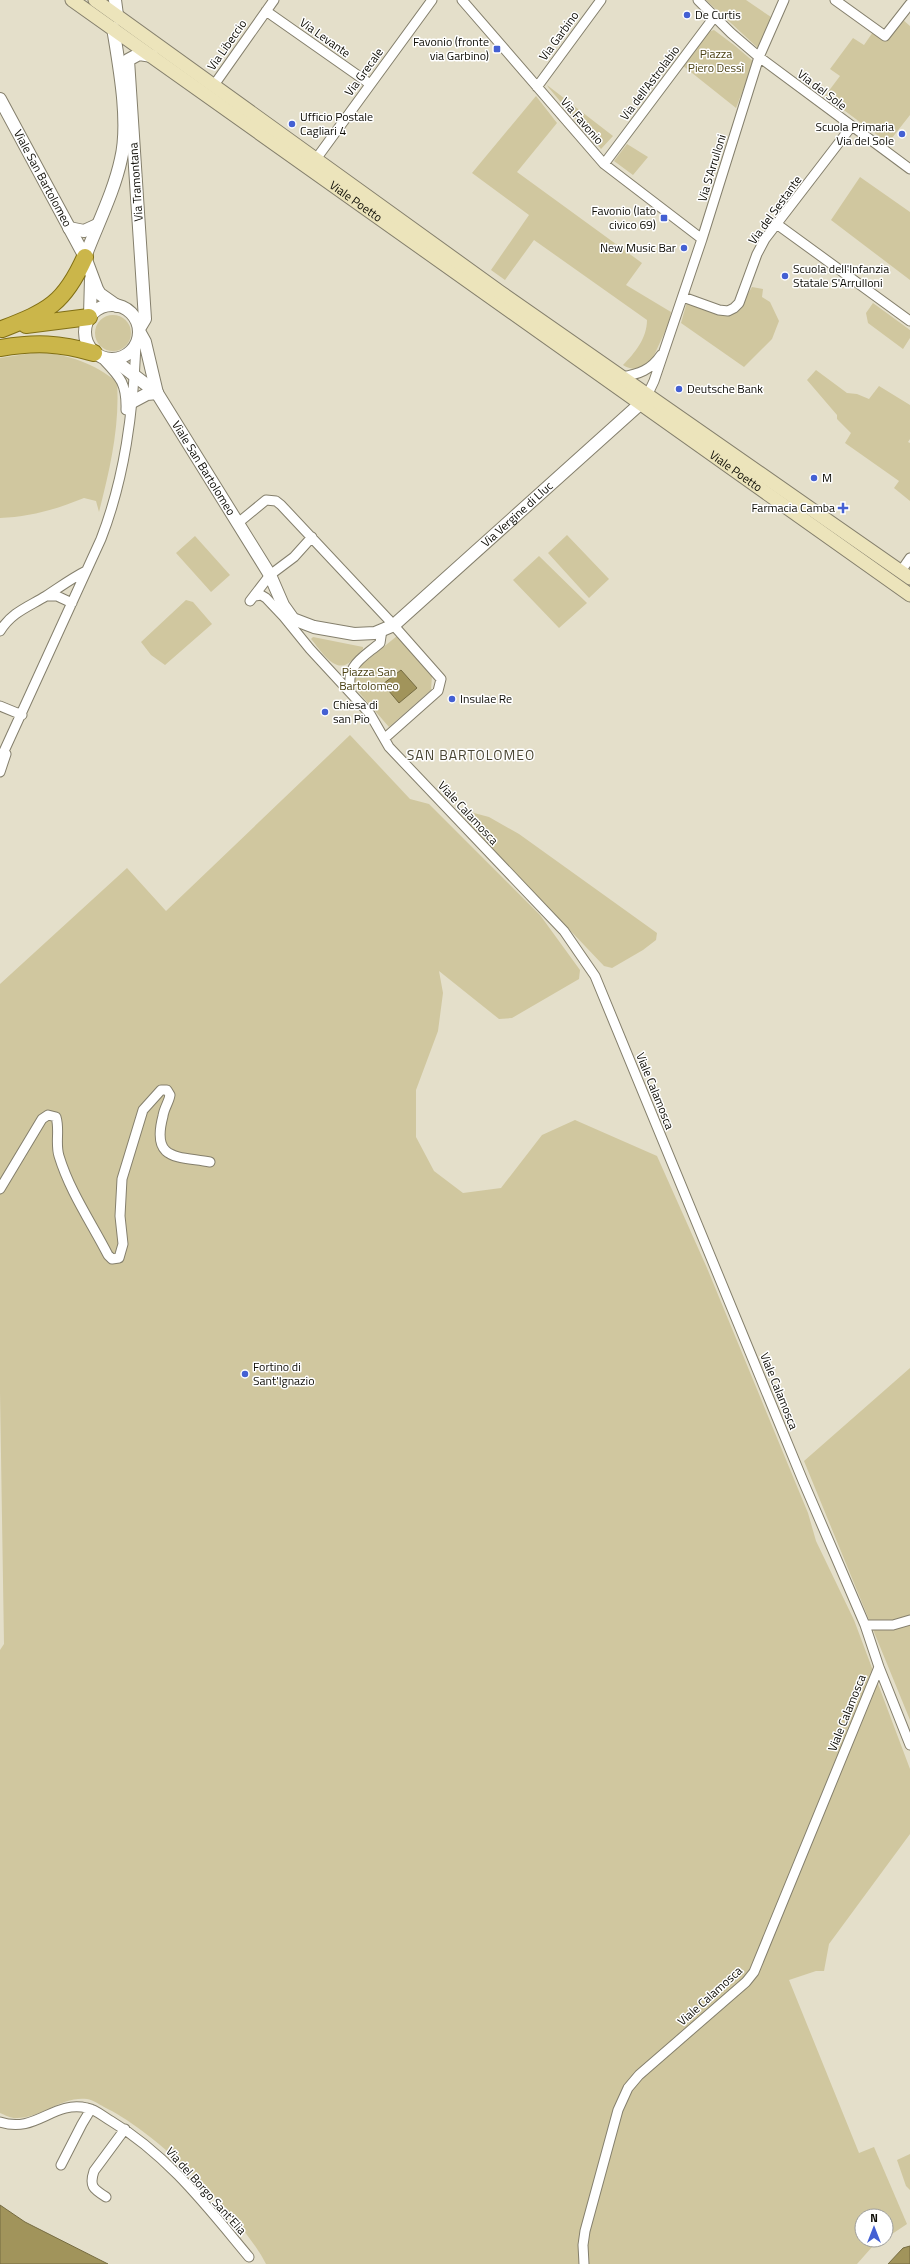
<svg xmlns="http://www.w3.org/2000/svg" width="910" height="2264" font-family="'Titillium Web',sans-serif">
<rect width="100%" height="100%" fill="#e4dfca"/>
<path fill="#d0c79f" d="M706 0H746L771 17 759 49Z
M902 19 910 26V115L888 143 825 96 840 76 830 69 853 38 864 45 873 32 887 40Z
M714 30 734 45 754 62 736 108 682 65 708 32Z
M547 85 613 136 601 149 548 87Z
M536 96 557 123 517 172 642 263 626 285 671 312 669 323 650 364C640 369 632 371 623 365 635 353 647 338 647 320L534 240 505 280 491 270 529 215 472 173Z
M627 144 648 157 633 175 614 161Z
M860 177 910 212V280L831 220Z
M752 287 763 289 762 297 770 302 779 321 772 339 744 367 681 323 687 302 739 309Z
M873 303 910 330V338L903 349 868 323 866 313Z
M95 333a18 18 0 1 1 36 0a18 18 0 1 1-36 0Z
M39 352C69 355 94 363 117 382 120 426 110 469 99 512L96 501 84 498C57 509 30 517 0 518V358Z
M816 370 847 393 857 394 869 399 879 386 910 405V439L908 442 910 443V501L894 488 899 481 845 443 851 433 837 419V415L807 380Z
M567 535 609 579 589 598 548 553Z
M195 536 230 575 211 592 176 553Z
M539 556 587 603 559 628 513 580Z
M186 600 193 602 212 624 165 665 151 655 141 642Z
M397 636 432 676 431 690 389 727 355 688 354 671Z
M313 637 363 647V649C358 654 353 661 347 664 333 672 319 648 311 639Z
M350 735 410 799 429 804 540 915 580 970 579 979 512 1018 499 1019 439 971 443 993 438 1031 416 1090V1137L434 1171 463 1193 501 1188 542 1135 575 1120 657 1156 707 1268 808 1513 816 1541 854 1620 910 1769V1834L829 1944 824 1971H816L789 1980 859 2153 874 2147 907 2224 886 2238V2216H862V2240H883L872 2247 857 2264H266C240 2214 155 2131 104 2107 99 2104 93 2100 87 2099 62 2096 41 2118 17 2118 12 2119 5 2115 0 2113V1650L4 1644 0 1392V984L127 868 166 911Z
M459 809 489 817 519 834 657 933 656 940 643 950 612 968 604 966 471 826Z
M910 1368V1720L804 1461Z
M910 2154V2190L906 2186 897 2160Z"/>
<path fill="#a1945b" stroke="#756b41" d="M401 670 417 688 399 703 383 684Z
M0 2205 25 2222 108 2264H0Z
M910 2246V2264H888L903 2248Z"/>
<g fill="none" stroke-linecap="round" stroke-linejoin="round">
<defs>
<path id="minor" d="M462 0 604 164 702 239
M698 0 731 33 759 57 910 169
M835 0 885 36 910 4
M266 11 370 84
M214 85 274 0
M537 87 601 0
M316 159 432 0
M604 164 715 16
M778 225 910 321
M683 297 719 310 728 311 734 308 739 303 757 254 765 239 851 127
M101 357C119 376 127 382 126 410
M622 377C639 374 651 370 661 355
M646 398 654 381 702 239 759 57 784 0
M238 523 266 500 276 501 281 505 388 619 441 679 438 691 385 738
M901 571 910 558
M46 596H57L72 603
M255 596 261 595 266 598 284 617
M250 601 270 575 294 557 312 537
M283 606 284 617 310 649 370 714 389 747 564 931 595 976 803 1481 865 1625 879 1667 910 1745
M0 631C12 612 28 607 46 596 60 587 72 578 86 571
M351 693C345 665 361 659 380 643L382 630
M0 706 22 715
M0 760 101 539C125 477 133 412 136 345
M0 772 6 754
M0 1189 42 1119 48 1115 56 1117C60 1130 55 1143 59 1156 70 1192 91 1222 108 1255L112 1259 119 1258 123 1244 120 1216 122 1179 143 1110 161 1090H167L170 1095C169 1102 164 1108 163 1116 151 1161 177 1156 210 1162
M865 1625H893L910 1620
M0 2122C36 2134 53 2100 87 2108 95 2109 104 2117 111 2121 168 2155 208 2208 249 2257
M61 2165 82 2124 91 2109
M106 2197C93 2189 89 2186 94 2171L125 2129
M584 2264 583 2245 585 2231 618 2110 628 2088 639 2075 746 1982 754 1972 879 1667"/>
<g id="tertiary">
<path d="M115 0 117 15"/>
<path id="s1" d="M0 99 85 257 97 289 100 294 117 306"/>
<path d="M69 228 84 231 97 225"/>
<path d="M85 257C97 225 114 192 121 159 130 122 119 65 113 28"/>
<circle cx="112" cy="332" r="27"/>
<path d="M90 315 91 279"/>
<path d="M139 329 145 319 128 60 139 54 152 56"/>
<path d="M140 333 145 342 157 393"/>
<path id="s2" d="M113 359 157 393 270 575 283 605 293 619 314 627 354 634 375 633 394 625 640 404"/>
<path d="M132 402 147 394 157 393"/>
</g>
<g id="secondary">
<path id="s3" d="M72 0 910 595"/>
<path d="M95 0 500 292 910 578"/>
</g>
<path id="trunk" d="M26 325 89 317
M2 329C48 311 64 304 85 257
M0 348C36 342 59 343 94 353"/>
</defs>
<use href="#minor" stroke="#847f6c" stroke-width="11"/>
<use href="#tertiary" stroke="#847f6c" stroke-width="14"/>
<use href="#secondary" stroke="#847f6c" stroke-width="15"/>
<use href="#trunk" stroke="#806f15" stroke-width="18"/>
<use href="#minor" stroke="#fff" stroke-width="9"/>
<use href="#tertiary" stroke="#fff" stroke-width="12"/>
<use href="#secondary" stroke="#ece4bb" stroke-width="13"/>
<use href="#trunk" stroke="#cbb64a" stroke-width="16"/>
</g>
<g fill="#4460d3" stroke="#fff" stroke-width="1.5">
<circle cx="687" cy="15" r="4"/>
<rect x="493" y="45" width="8" height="8" rx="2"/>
<circle cx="292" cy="124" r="4"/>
<circle cx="902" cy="134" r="4"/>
<rect x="660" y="214" width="8" height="8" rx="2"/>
<circle cx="684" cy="248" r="4"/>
<circle cx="785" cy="276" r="4"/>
<circle cx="679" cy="389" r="4"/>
<circle cx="814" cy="478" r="4"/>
<path d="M841 502h4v4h4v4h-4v4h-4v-4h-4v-4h4z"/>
<circle cx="452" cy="699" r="4"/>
<circle cx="325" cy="712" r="4"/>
<circle cx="245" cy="1374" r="4"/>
</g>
<g text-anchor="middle" stroke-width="3" stroke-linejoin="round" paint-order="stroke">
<g font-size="12" fill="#0d0c05" stroke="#fff" text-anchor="start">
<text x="695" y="19">De Curtis</text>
<text x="489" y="46" text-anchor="end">Favonio (fronte<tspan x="489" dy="14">via Garbino)</tspan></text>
<text x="300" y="121">Ufficio Postale<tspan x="300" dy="14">Cagliari 4</tspan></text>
<text x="894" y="131" text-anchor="end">Scuola Primaria<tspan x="894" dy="14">Via del Sole</tspan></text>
<text x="656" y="215" text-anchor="end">Favonio (lato<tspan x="656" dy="14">civico 69)</tspan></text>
<text x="676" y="252" text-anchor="end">New Music Bar</text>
<text x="793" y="273">Scuola dell'Infanzia<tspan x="793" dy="14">Statale S'Arrulloni</tspan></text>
<text x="687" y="393">Deutsche Bank</text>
<text x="822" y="482">M</text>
<text x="835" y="512" text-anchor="end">Farmacia Camba</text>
<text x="460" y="703">Insulae Re</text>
<text x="333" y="709">Chiesa di<tspan x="333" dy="14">san Pio</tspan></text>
<text x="253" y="1371">Fortino di<tspan x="253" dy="14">Sant'Ignazio</tspan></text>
</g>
<g font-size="12" fill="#0d0c05" stroke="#fff">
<text transform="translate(559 36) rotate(-54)" y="4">Via Garbino</text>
<text transform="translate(325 38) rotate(35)" y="4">Via Levante</text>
<text transform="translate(227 45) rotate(-55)" y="4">Via Libeccio</text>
<text transform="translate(364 72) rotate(-54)" y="4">Via Grecale</text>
<text transform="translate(650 83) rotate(-53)" y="4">Via dell'Astrolabio</text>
<text transform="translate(822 90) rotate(37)" y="4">Via del Sole</text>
<text transform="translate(582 121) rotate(49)" y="4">Via Favonio</text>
<text transform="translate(712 168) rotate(-73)" y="4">Via S'Arrulloni</text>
<text dy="4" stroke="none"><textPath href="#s1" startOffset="90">Viale San Bartolomeo</textPath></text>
<text transform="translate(136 182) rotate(-94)" y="4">Via Tramontana</text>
<text dy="4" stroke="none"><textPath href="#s3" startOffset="348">Viale Poetto</textPath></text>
<text transform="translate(775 210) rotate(-54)" y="4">Via del Sestante</text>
<text dy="4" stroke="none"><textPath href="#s2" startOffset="144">Viale San Bartolomeo</textPath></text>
<text dy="4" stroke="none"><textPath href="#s3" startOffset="814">Viale Poetto</textPath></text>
<text dy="4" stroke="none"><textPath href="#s2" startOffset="590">Via Vergine di Lluc</textPath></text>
<text transform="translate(468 813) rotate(47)" y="4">Viale Calamosca</text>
<text transform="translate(655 1091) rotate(68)" y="4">Viale Calamosca</text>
<text transform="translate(779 1391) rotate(68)" y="4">Viale Calamosca</text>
<text transform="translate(847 1713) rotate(-68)" y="4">Viale Calamosca</text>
<text transform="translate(710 1996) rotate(-42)" y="4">Viale Calamosca</text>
<text transform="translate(206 2191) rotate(48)" y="4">Via del Borgo Sant'Elia</text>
</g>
<g font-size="12" fill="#4b4112" stroke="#fff">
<text x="716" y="58">Piazza<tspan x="716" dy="14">Piero Dessì</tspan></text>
<text x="369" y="676">Piazza San<tspan x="369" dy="14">Bartolomeo</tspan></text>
</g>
<g font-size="14" letter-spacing="1" fill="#4a4634" stroke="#fff">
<text x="471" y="760">SAN BARTOLOMEO</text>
</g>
</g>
<g transform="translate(874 2228)"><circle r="19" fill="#ffffff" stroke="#9e9e9b"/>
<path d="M0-3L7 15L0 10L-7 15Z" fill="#4460d3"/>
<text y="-6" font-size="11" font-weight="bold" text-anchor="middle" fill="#0d0c05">N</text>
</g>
</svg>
